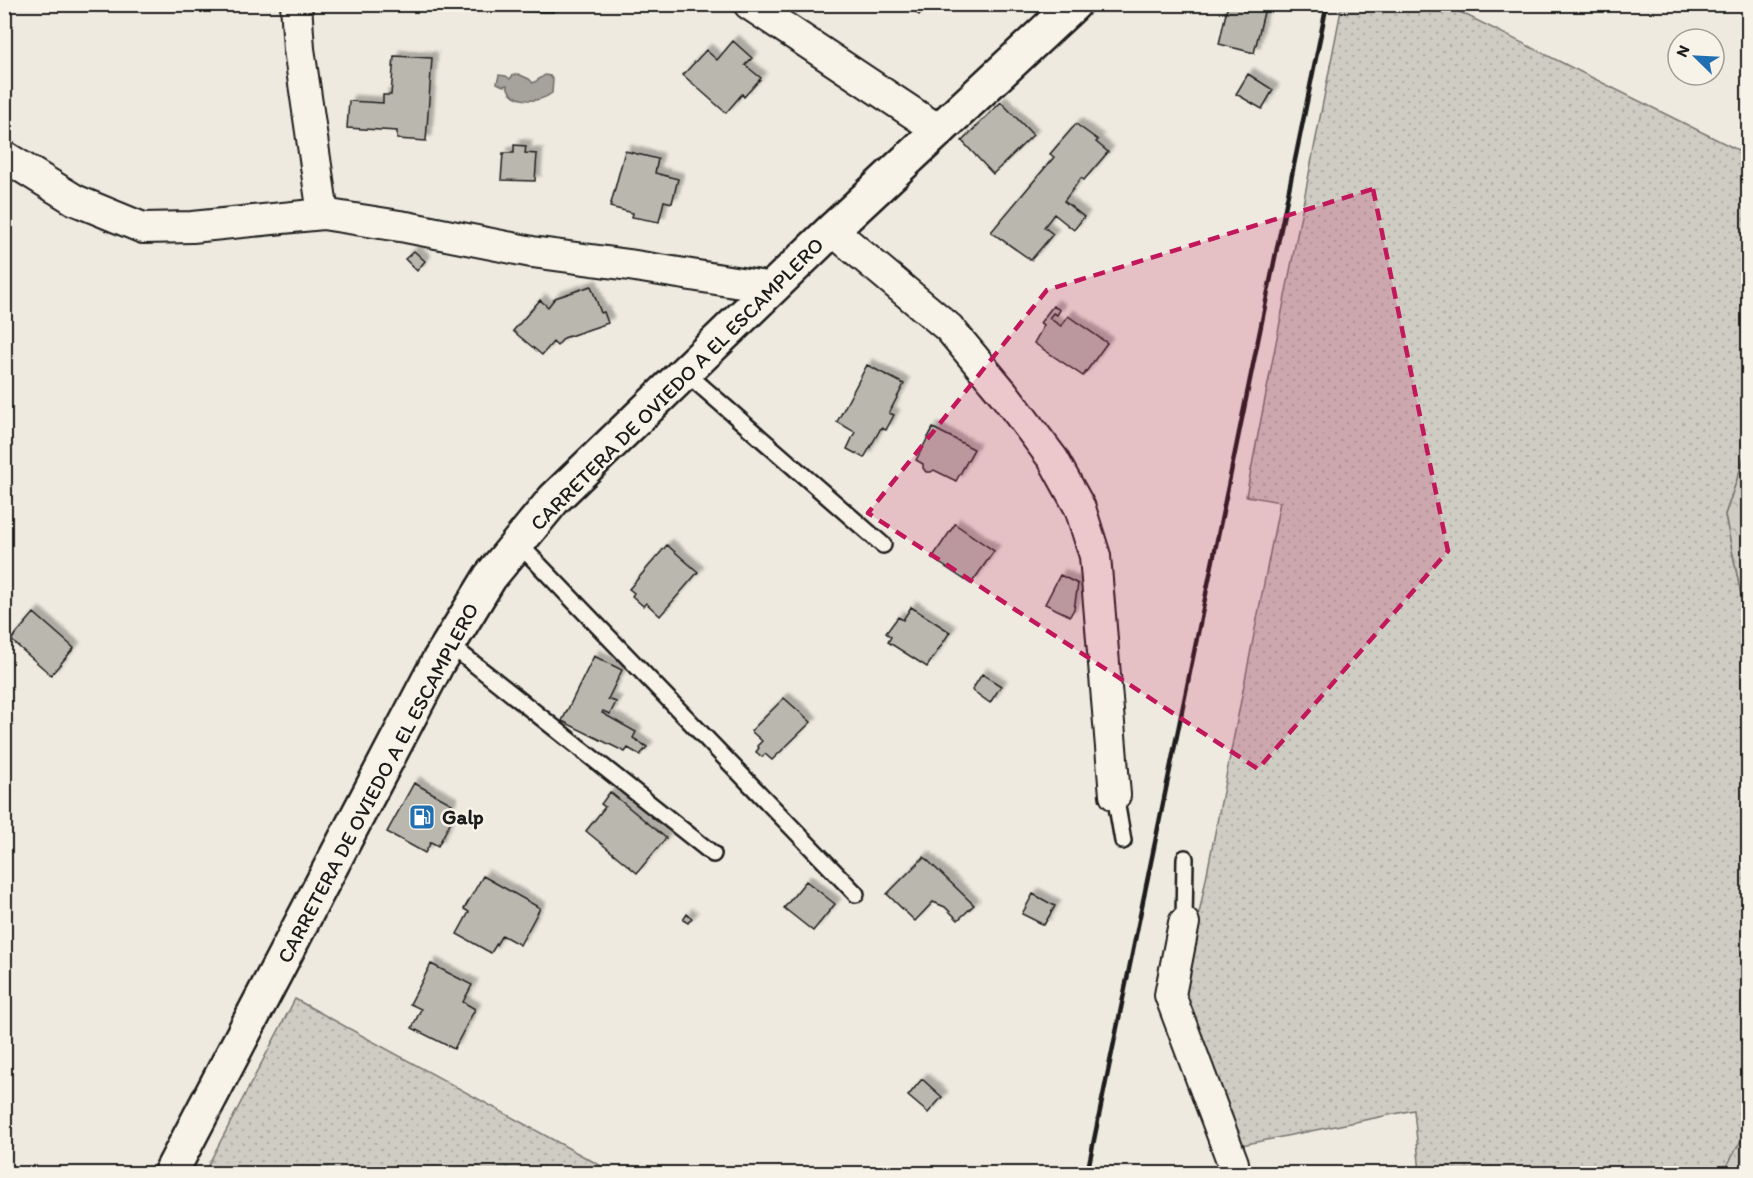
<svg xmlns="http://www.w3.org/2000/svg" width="1753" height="1178" font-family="Itim,sans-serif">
<defs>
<pattern id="grass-dots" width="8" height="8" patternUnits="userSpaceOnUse" patternTransform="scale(1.5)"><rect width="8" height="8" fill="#cfccc3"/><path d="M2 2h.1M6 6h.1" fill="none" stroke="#b1afa7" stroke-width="1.8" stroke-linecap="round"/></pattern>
<pattern id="forest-crowns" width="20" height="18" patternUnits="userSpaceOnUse" patternTransform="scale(1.5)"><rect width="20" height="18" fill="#cfccc3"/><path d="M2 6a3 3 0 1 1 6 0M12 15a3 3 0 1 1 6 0" fill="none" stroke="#b1afa7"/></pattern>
<filter id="shadow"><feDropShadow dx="5.5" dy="-5.5" stdDeviation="1.5" flood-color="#0004"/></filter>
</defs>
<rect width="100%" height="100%" fill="#eeeae0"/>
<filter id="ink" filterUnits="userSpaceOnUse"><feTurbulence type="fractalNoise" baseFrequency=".0167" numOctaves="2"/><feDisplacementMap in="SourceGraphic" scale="12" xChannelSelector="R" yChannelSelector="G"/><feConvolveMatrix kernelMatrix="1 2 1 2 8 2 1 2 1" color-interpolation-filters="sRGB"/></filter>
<g filter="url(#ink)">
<path fill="url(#grass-dots)" stroke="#767470" stroke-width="1.5" d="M1342 5H1459L1458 11 1748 155V447L1725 515 1743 604 1748 606V1128L1723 1174 1420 1173 1414 1110 1242 1145 1181 984 1200 909 1280 502 1246 496Z
M295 999 614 1173H204Z"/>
<path fill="url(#forest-crowns)" stroke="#767470" stroke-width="1.5" d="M1748 447V606L1743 604 1725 515Z
M1748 1128V1173H1723Z"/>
<path fill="#a6a39d" stroke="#6f6d69" stroke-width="1.5" d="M518 74 529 79 533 83 545 75 550 76 553 80 552 93C539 104 511 103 507 85L503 86 497 83 499 75 506 76 510 79 513 75Z"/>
<path fill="#bab7af" stroke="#1c1c1c" stroke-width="1.5" filter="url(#shadow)" d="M503 4H553V12L502 11Z
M906 4H927L919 15Z
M1228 4H1266L1254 53 1219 44Z
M733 41 752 58 745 65 761 78 744 97 742 94 726 113 683 75 706 50 717 60Z
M394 56 432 58 426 141 397 139V131L347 128 349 101 383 103V95H391Z
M1248 74 1273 90 1262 109 1236 94Z
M1001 102 1033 135 993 174 962 141Z
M1076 124 1098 140 1096 142 1108 152 1084 180 1081 178 1064 201 1084 217 1074 230 1054 214 1044 227 1053 234 1031 260 991 232 1054 157 1050 154Z
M514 145 526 146 525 153 537 154 535 181 501 180 503 153H514Z
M625 151 658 159 655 173 678 179 672 203 664 201 659 222 632 217 633 213 610 207Z
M414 251 425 261 417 271 405 259Z
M591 286 601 313 604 312 608 323 564 338 557 346 553 342 542 355 513 331 540 300 548 307 555 298Z
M1053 306 1060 310 1057 315 1053 313 1049 318 1061 326 1068 316 1107 343 1083 376 1034 343 1044 325 1040 323Z
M867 365 904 384 889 413 894 415 886 430 881 428 864 458 847 449 855 432 837 422Z
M933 428 974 449 956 481 934 470 931 472H926L923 468V464L916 460Z
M955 524 994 551 971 584 932 558Z
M667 545 698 572 660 616 646 603 643 606 632 596 634 593 629 589Z
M1060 575 1078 584 1074 609 1070 616 1045 604Z
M911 607 950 632 927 667 888 642 891 637 886 633 898 617 903 620Z
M34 613 74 648 51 675 11 640Z
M594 656 622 670 608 699 616 702 610 714 603 711 602 713 636 732 633 738 647 747 640 755 628 748 625 752 562 721Z
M982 674 1001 686 990 703 972 690Z
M784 698 811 722 772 760 765 754 762 757 756 752 759 748 757 746 762 741 751 731Z
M414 783 452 804 446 815 452 819 438 846 431 842 425 853 387 832Z
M610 792 666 838 637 873 586 831 605 807 601 804Z
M924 857 974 905 958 920 945 907 933 902 915 921 887 894Z
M483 876 540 908 520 945 502 935 491 953 457 934 469 912 464 909Z
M806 881 835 904 813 931 784 908Z
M1033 894 1055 906 1044 925 1022 914Z
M687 914 692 918 688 923 683 920Z
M431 964 472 985 463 1002 475 1009 454 1049 412 1028 421 1009 410 1004Z
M922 1079 942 1097 928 1113 908 1096Z"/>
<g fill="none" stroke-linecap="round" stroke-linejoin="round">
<defs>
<path id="service" d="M685 372 883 545
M518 543 856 894
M449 644 713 854
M1115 795 1123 841
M1184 923 1185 858"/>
<path id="minor" d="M296 4 299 49 323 214
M749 4 940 131
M4 156 75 200 143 228 192 227 323 214 406 227 532 252 629 265 772 288
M832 230 949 328 1004 394 1053 459 1080 508 1095 556 1115 795
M1184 923 1170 995 1233 1163 1234 1174"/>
<path id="tertiary" d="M170 1174 438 662 490 577 554 499 832 230 1074 4"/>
</defs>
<use href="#service" stroke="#1c1c1c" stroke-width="20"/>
<use href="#minor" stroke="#1c1c1c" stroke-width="34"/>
<use href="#tertiary" stroke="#1c1c1c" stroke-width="38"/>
<use href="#service" stroke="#f7f3e8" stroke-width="15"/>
<use href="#minor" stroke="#f7f3e8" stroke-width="30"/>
<use href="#tertiary" stroke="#f7f3e8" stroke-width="33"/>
<path stroke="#1c1c1c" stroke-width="4.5" d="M1087 1174 1327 4"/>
</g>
</g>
<path fill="#c2185b" fill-opacity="0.2" stroke="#c2185b" stroke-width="4.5" stroke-dasharray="12 8" stroke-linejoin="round" d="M1373 189 1448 551 1258 769 868 513 1047 290Z"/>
<defs>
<symbol id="fuel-square" viewBox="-11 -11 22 22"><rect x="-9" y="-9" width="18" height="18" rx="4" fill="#1f6fb2" stroke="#f7f3e8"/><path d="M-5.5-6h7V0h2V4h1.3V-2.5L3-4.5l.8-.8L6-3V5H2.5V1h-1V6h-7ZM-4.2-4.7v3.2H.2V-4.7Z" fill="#fff"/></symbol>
</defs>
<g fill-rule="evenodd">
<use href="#fuel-square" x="407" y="802" width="30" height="30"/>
</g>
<g text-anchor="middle" stroke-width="5" stroke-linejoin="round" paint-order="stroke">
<g font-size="21" fill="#1c1c1c" stroke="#f7f3e8">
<text transform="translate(677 384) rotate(-45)" y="7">CARRETERA DE OVIEDO A EL ESCAMPLERO</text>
<text transform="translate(378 783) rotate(-62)" y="7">CARRETERA DE OVIEDO A EL ESCAMPLERO</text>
</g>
<g font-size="21" font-weight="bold" fill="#1c1c1c" stroke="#f7f3e8" text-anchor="start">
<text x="442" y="824">Galp</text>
</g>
</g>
<rect width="1753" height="1178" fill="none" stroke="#f7f3e8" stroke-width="24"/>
<rect x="12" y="12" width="1729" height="1154" fill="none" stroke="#1c1c1c" stroke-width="2" filter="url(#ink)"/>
<g transform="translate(1696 57) rotate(294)"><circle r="28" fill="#f7f3e8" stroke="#9f9d96" stroke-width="1.5"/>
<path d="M0-4.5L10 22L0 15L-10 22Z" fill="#1f6fb2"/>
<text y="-9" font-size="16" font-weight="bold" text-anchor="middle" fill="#1c1c1c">N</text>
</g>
</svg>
